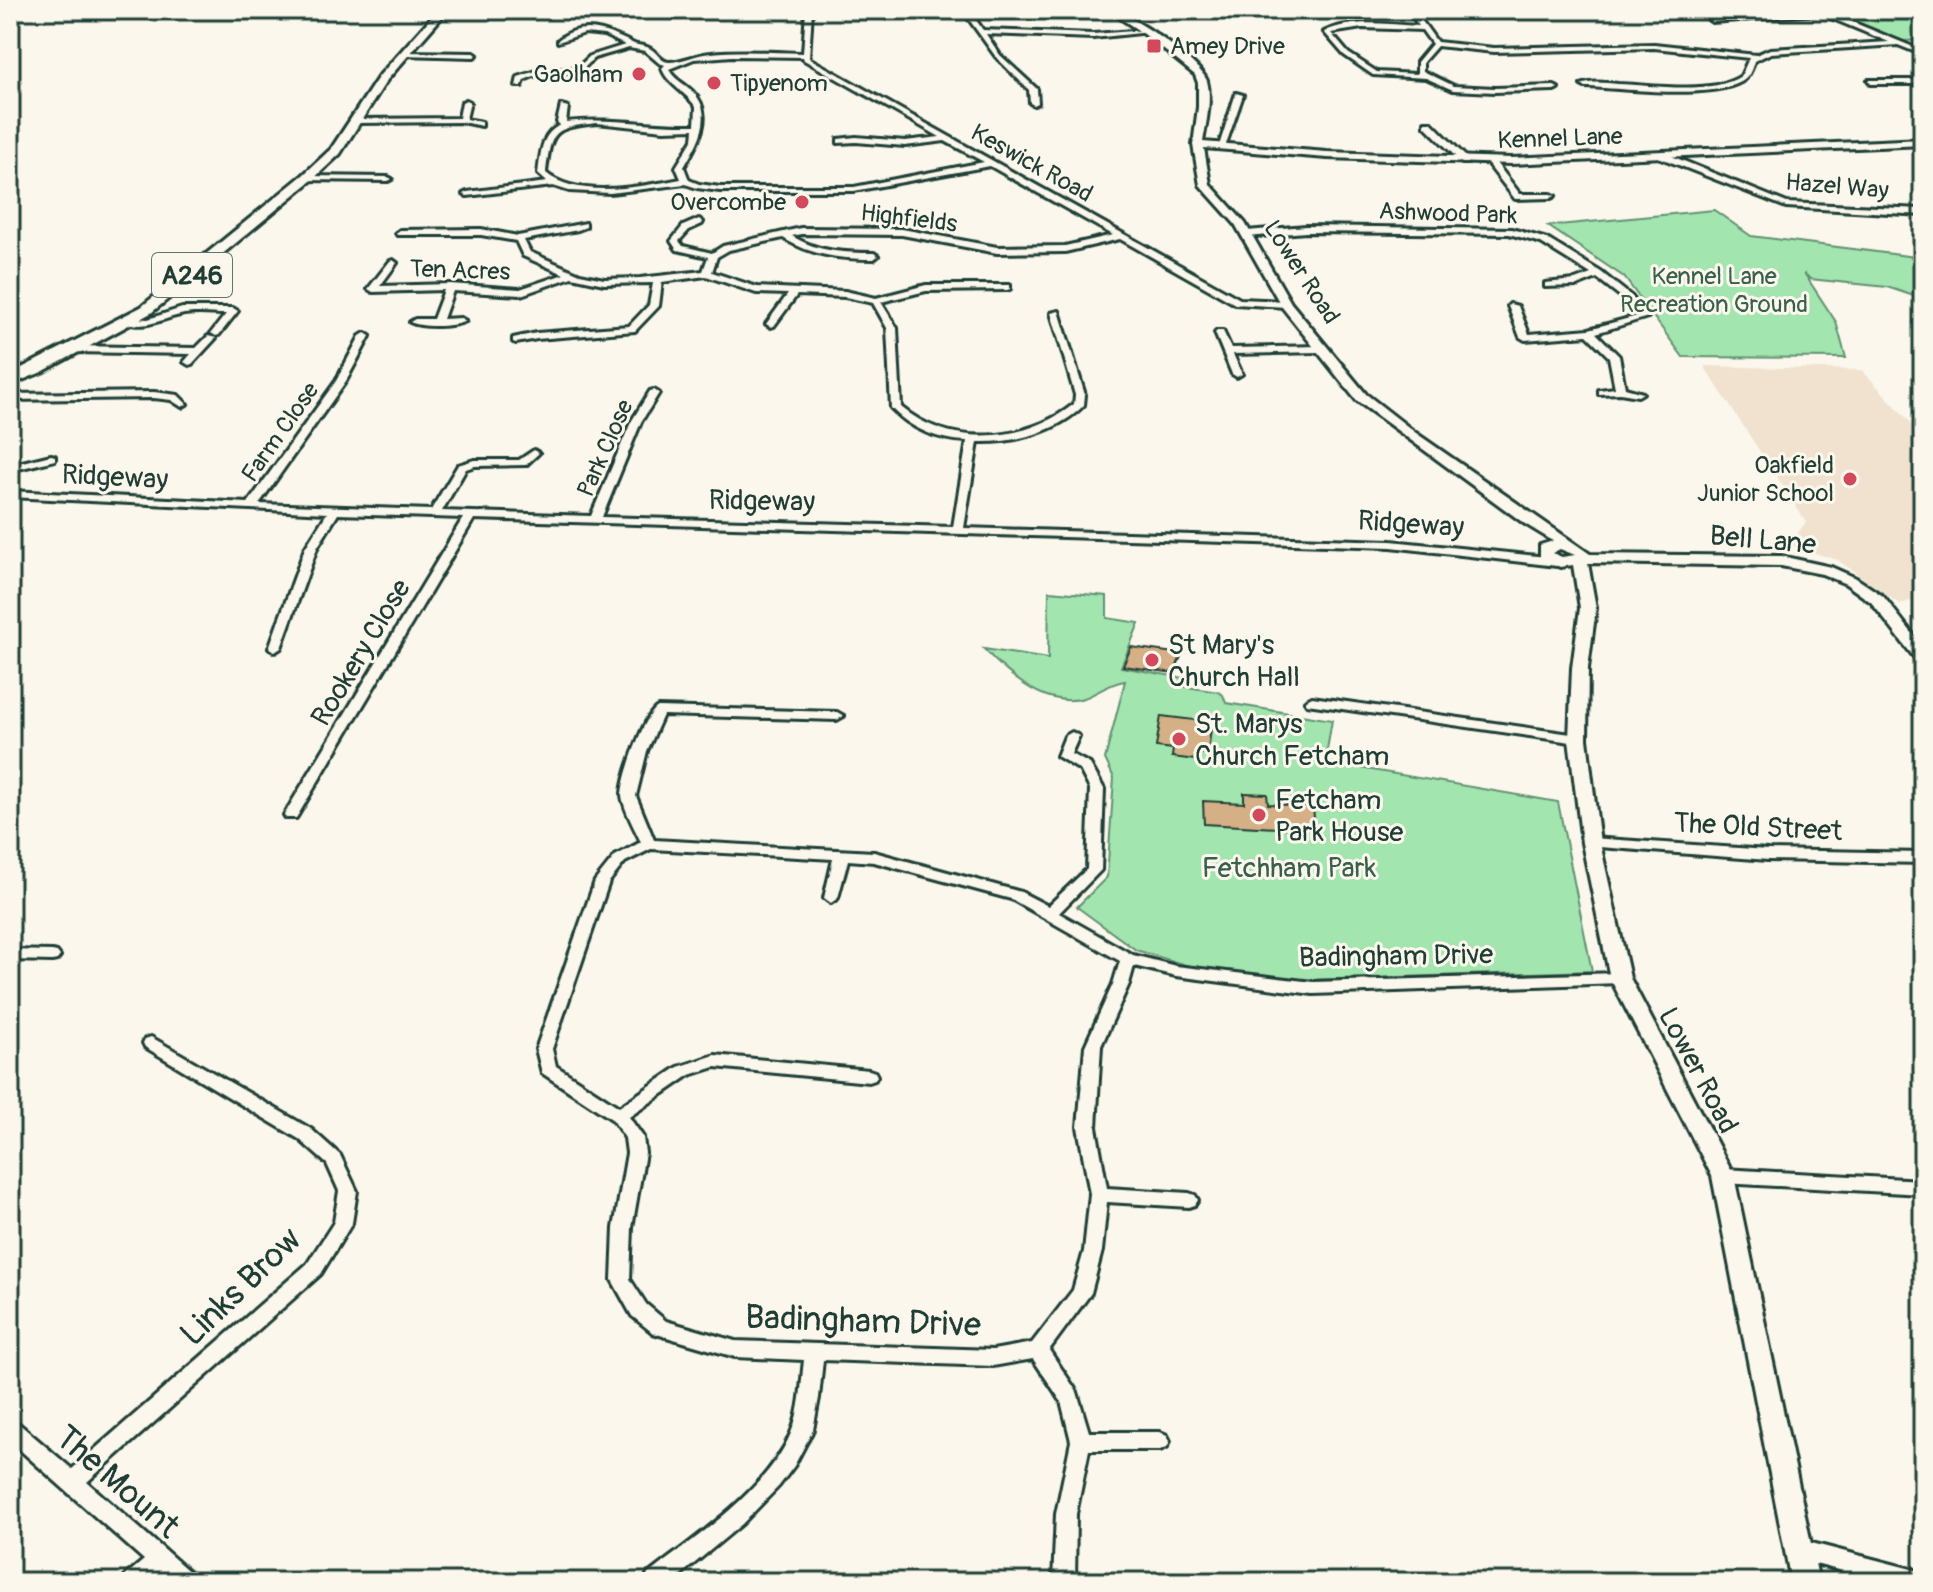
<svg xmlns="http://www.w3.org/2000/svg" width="1933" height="1592" font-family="Pangolin,sans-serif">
<rect width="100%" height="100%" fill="#fbf7ec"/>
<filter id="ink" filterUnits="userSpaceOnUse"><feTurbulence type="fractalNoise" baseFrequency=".0125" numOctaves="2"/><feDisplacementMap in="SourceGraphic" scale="16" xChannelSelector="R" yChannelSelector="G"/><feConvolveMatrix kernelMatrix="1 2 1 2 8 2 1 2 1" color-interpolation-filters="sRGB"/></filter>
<g filter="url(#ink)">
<path fill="#f0e2ce" d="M1704 366 1862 370 1923 436V598L1899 604 1838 560 1789 545 1806 522Z"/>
<path fill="#a3e5af" stroke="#619172" stroke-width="2" d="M1826 10H1923V40L1903 41Z
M1714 210 1751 236 1923 258V299L1887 287 1810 279 1804 273 1836 322 1846 358 1683 357 1624 277 1548 226Z
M1049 591 1107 596V618L1139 623 1121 667 1184 678 1181 686 1218 692 1223 695 1226 703 1332 720 1325 762 1558 802 1592 971 1304 980 1189 966 1136 950 1077 907 1107 877 1114 778 1105 759 1125 681C1109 683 1098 693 1084 698 1046 709 1007 674 984 649L1048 659Z"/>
<path fill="#d5b087" stroke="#1f3d34" stroke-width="2" d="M1131 647 1182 654 1174 673 1123 666Z
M1161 716 1203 721 1202 727 1211 728 1208 754 1196 753V760L1172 757 1173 749 1156 747Z
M1244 793 1267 794 1268 804 1313 806 1315 830 1204 824 1203 801 1244 803Z"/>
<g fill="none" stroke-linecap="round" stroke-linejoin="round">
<defs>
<path id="minor" d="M629 10H647L659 13 656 15Z
M806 10H812L809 58 1240 299 1286 301 1291 304 1286 307 1235 304 1120 239 1065 252 997 253 902 235 801 234 792 236C818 252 844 253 874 253L878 256 874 259C841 259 812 256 783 238L729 250 717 257 712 272 757 287 845 291 876 298 926 285H1010V289L1007 290 926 291 881 302 897 328 901 407C950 448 1025 443 1074 404L1075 395 1051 313 1059 311 1085 395 1084 405C1058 432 1015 443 978 442L964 528 1391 541 1557 558 1563 562 1557 566 1391 547 474 519 298 815 296 818H286L284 815 463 518 338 514 317 548 281 648 275 652 269 648 305 548 327 513 10 497V491L248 503 336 381 360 336 365 333 370 336 346 381 259 504 431 510 458 465 474 460H519L534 450 539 453 526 465 475 466 466 469 442 511 591 516 631 422 650 391 654 390 659 393 641 422 602 517 953 527 967 441C938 440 911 429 891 408L887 328 873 303 845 297 797 295 774 326 771 327 766 324 788 294 756 293 706 276 662 282 659 306 635 331 537 339 516 343 513 342V338L537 333 629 326 649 305 653 283 604 284 572 277 521 295 453 291 443 319 461 318 466 321C453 327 423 328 410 322L415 319H433L444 290 373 292 368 289 390 261 393 260 397 263 380 286 450 284 520 289 564 274 523 256 516 241 481 235H397L396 233 400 230 481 229 518 236 586 223V227L578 230 524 240 530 252 580 274 604 279 640 278 703 271 708 257 677 250 671 241 683 226 699 219 703 222 702 224 689 230 679 241 683 246 712 253 723 246 801 228 902 229 997 247 1065 246 1113 235 990 166 854 191H720L697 188 685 184 610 193 569 191 553 186 467 196 463 194 467 192 547 182 538 174C541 154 540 135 560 125L557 122 561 105 568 107 566 122C609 117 651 126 695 125L696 107C687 93 666 83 662 68L665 65 659 63 645 51 629 48 594 58 581 71 534 76 524 80 522 86H516L518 77 533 72 577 68 590 56 625 45 604 35 585 33 558 42V40C582 20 607 31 632 43 637 46 644 45 649 48 657 51 660 62 669 62 681 62 697 54 711 53 741 50 772 52 803 53ZM732 56 803 57 804 60 940 137 905 141 856 137 838 139V143L856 142 905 146 945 141 984 162 854 187H720L699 184 689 180 684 167C698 143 716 114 692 91 684 83 673 79 669 69L694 59ZM597 123 664 130 694 129 693 139 676 167 681 179C643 186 578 200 546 173 551 130 553 128 597 123Z
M958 10C971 10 976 20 983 30L1093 34 1147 30 1150 32 1093 38 986 34 1000 55 1037 89 1038 103 1034 105 1030 103 1029 90 996 57 968 18Z
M1128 10H1138L1118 17 1115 15Z
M1190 10H1196V11L1193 13Z
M1408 10H1414L1437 42 1494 48 1654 44 1756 55 1770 49 1889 42 1821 14 1712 22 1709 20 1823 10 1923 51V55L1898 45 1771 53 1754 61C1752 69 1749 78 1741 82 1709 100 1624 88 1585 87L1581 85C1592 81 1606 83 1618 84 1650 85 1714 95 1741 76L1749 58 1654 48 1494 52 1437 46 1423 62V71L1454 86 1495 88 1554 86 1558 88 1554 90 1495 92 1453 90 1426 78 1373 75 1344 55 1324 32C1352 18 1388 25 1419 26ZM1362 28 1422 30 1432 44 1417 62V74L1377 72 1348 53 1331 33Z
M403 52 474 53 477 55 474 57 401 55Z
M1868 80H1923V84H1871Z
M1236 93 1243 95 1225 147 1218 149Z
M466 100 470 102 466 119 482 122V126L462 122 357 123 353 121 357 119 459 118 462 102Z
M1425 122H1431L1468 159V163H1462L1425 126Z
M1658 153H1664L1787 203 1923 209V215L1786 207 1658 157Z
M1487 159H1493L1520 194H1551L1555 196 1551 198 1515 199 1487 163Z
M307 176 388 177 392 179 388 181 304 180V176Z
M1306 226 1512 229 1547 239 1601 272 1631 296 1648 317 1596 333 1619 356 1625 388 1643 393 1638 396 1620 393 1599 394V390L1615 388 1609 357 1587 335 1525 340 1520 337 1508 306 1510 304 1518 306 1529 334 1589 329 1637 316 1625 300 1597 278 1577 286 1545 287V283L1575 280 1591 274 1541 243 1509 234 1306 232 1247 237 1243 234 1247 231Z
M182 308H233L238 311 219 335 216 336 211 333 226 314C212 314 194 311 180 315 161 319 143 331 124 321L129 318 148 319Z
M1217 331H1223L1231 348 1321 346 1326 349 1321 352 1233 354 1242 374 1237 377 1232 374 1215 333Z
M208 336 216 338 192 364 189 365 184 362 191 354 72 352 67 349 72 346 196 348Z
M154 392 178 395 187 404 182 407 171 400 154 398 10 400V394Z
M51 455 55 456V460L10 471V465Z
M1312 697 1578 735 1585 739 1578 743 1307 704 1305 701Z
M658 707 837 712 844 716 837 720 663 715 647 751 636 796 654 840 874 852 1021 892 1048 906 1087 869 1090 789 1080 770 1057 756 1065 736 1072 732 1079 736 1071 754 1090 764 1104 789 1101 870 1059 913 1133 955 1176 966 1313 982 1620 973 1626 974 1628 978 1626 982 1620 983 1313 994 1176 976 1134 966 1129 984 1101 1046 1096 1127 1107 1188 1189 1193 1195 1195 1198 1200 1195 1205 1189 1207 1107 1202 1102 1251 1091 1293 1049 1350 1077 1392 1089 1432H1160L1167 1435 1170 1441 1167 1447 1160 1450H1089L1076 1514 1075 1582H1053L1056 1514 1071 1441 1061 1401 1033 1359 993 1366 823 1360 819 1398 813 1430 794 1466 779 1486 742 1524 672 1582H644L647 1575C695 1537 767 1491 791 1433 801 1410 801 1384 804 1360L735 1357 653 1333 632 1316 612 1280 614 1228 627 1153 625 1138 613 1120 542 1073 536 1049 595 881 615 856 641 842C636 831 622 806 622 794 623 777 644 714 658 707ZM651 849 833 859 824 898 831 903 838 898 848 860 874 862 1011 899 1120 961 1113 984 1085 1046 1078 1127 1090 1194 1084 1251 1073 1290 1032 1343 993 1350 735 1341 666 1321 646 1304 630 1279 632 1228 645 1153 643 1137 629 1117 690 1075 715 1067 869 1082 875 1080 877 1076 875 1072 869 1070 715 1055 678 1067 619 1107 556 1066 552 1049 609 882 625 862Z
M1591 838 1768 850 1923 853V863L1768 860 1586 846 1584 843Z
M10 950 52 951 57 952 60 956 57 960 52 961 10 960Z
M151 1037 311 1129 340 1155 357 1191 352 1223 321 1274 87 1482 193 1575 196 1582H169L160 1574 150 1582H123L126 1575 144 1560 10 1441V1419L17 1422 72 1469 307 1264 334 1222 339 1191 327 1164 299 1139 145 1047 143 1043 145 1039Z
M1723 1169 1923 1180V1194L1723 1183 1717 1181 1714 1176 1717 1171Z
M1800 1540 1923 1572V1582H1884L1800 1560 1792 1557 1789 1550 1792 1543Z"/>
<path id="tertiary" d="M1108 10C1127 10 1201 62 1207 81 1212 99 1206 124 1203 142L1327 152 1511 158 1923 139V145L1511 164 1327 158 1204 148 1210 184 1245 223 1291 303 1366 394 1416 433 1590 554 1781 556 1831 567 1856 578 1883 596 1923 647V663L1917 661 1871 602 1846 584 1822 574 1781 566 1588 563 1596 608 1588 668 1587 739 1600 843 1630 978 1734 1176 1819 1582H1791L1712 1176 1610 978 1582 843 1569 739 1572 668 1580 608 1573 565 1560 567 1540 558V545L1553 541 1525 524 1356 400 1282 307 1235 224 1200 185 1193 145 1198 107V83L1195 75 1144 34ZM1560 549 1575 555 1562 557 1552 553Z"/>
<path id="primary" d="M438 10H448L387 80 340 154 311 181 151 313 42 372 10 385V374L141 307 303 175 331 149 379 76Z"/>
</defs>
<use href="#minor" stroke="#1f3d34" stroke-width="6"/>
<use href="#tertiary" stroke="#1f3d34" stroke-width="6"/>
<use href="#primary" stroke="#1f3d34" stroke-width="6"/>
<use href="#minor" fill="#fbf7ec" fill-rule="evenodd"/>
<use href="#tertiary" fill="#fbf7ec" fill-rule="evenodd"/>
<use href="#primary" fill="#fbf7ec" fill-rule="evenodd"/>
</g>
</g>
<g fill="#d1495b" stroke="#fbf7ec" stroke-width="3">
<rect x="1146" y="38" width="16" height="16" rx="4"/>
<circle cx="639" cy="74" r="8"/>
<circle cx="714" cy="83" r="8"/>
<circle cx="802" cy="202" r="8"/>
<circle cx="1850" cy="479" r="8"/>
<circle cx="1152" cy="660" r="8"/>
<circle cx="1179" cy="739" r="8"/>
<circle cx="1259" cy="815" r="8"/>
</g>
<g text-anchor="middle" stroke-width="6" stroke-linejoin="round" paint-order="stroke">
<g font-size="24" fill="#1f3d34" stroke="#fbf7ec" text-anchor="end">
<text x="1170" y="54" text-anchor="start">Amey Drive</text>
<text x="623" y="82">Gaolham</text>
<text x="730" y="91" text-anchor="start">Tipyenom</text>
<text x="786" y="210">Overcombe</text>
<text x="1834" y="473">Oakfield<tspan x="1834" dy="28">Junior School</tspan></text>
</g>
<g font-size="24" fill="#1f3d34" stroke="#fbf7ec">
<text transform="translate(1560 138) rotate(-2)" y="8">Kennel Lane</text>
<text transform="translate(1032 163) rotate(29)" y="8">Keswick Road</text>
<text transform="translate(1837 186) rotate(5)" y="8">Hazel Way</text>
<text transform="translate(1448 213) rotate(2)" y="8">Ashwood Park</text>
<text transform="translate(909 218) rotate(7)" y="8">Highfields</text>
<text transform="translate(460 270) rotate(2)" y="8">Ten Acres</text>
<text transform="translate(1302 272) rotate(57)" y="8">Lower Road</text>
<text transform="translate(280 432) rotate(-55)" y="8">Farm Close</text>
<text transform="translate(605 448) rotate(-66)" y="8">Park Close</text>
</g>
<g font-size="24" fill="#395f4d" stroke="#fbf7ec">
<text x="1714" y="284">Kennel Lane<tspan x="1714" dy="28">Recreation Ground</tspan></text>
</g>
<rect fill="#fbf7ec" stroke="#61756b" stroke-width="2" x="152" y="253" width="80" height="44" rx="6"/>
<g font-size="26" font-weight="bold" fill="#1f3d34">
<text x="192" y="284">A246</text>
</g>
<g font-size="28" fill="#1f3d34" stroke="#fbf7ec">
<text transform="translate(115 476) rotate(3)" y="10">Ridgeway</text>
<text transform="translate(762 500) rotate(1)" y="10">Ridgeway</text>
<text transform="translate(1411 523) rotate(4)" y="10">Ridgeway</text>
<text transform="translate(1763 539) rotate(5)" y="10">Bell Lane</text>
<text transform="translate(360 652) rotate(-59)" y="10">Rookery Close</text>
<text transform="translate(1758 826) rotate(3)" y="10">The Old Street</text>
<text transform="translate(1396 955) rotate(-1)" y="10">Badingham Drive</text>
<text transform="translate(1699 1070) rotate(62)" y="10">Lower Road</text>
</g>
<g font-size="28" fill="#1f3d34" stroke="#fbf7ec" text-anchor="start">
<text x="1168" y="654">St Mary's<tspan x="1168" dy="32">Church Hall</tspan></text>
<text x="1195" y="733">St. Marys<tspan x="1195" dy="32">Church Fetcham</tspan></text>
<text x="1275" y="809">Fetcham<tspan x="1275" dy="32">Park House</tspan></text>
</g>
<g font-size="28" fill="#395f4d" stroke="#fbf7ec">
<text x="1289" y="877">Fetchham Park</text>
</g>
<g font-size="34" fill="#1f3d34" stroke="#fbf7ec">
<text transform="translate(240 1286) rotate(-44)" y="12">Links Brow</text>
<text transform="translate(863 1320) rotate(2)" y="12">Badingham Drive</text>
<text transform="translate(118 1481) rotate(41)" y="12">The Mount</text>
</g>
</g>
<rect width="1933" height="1592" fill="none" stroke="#fbf7ec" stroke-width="40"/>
<rect x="20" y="20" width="1893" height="1552" fill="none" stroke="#1f3d34" stroke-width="3" filter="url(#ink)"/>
</svg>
